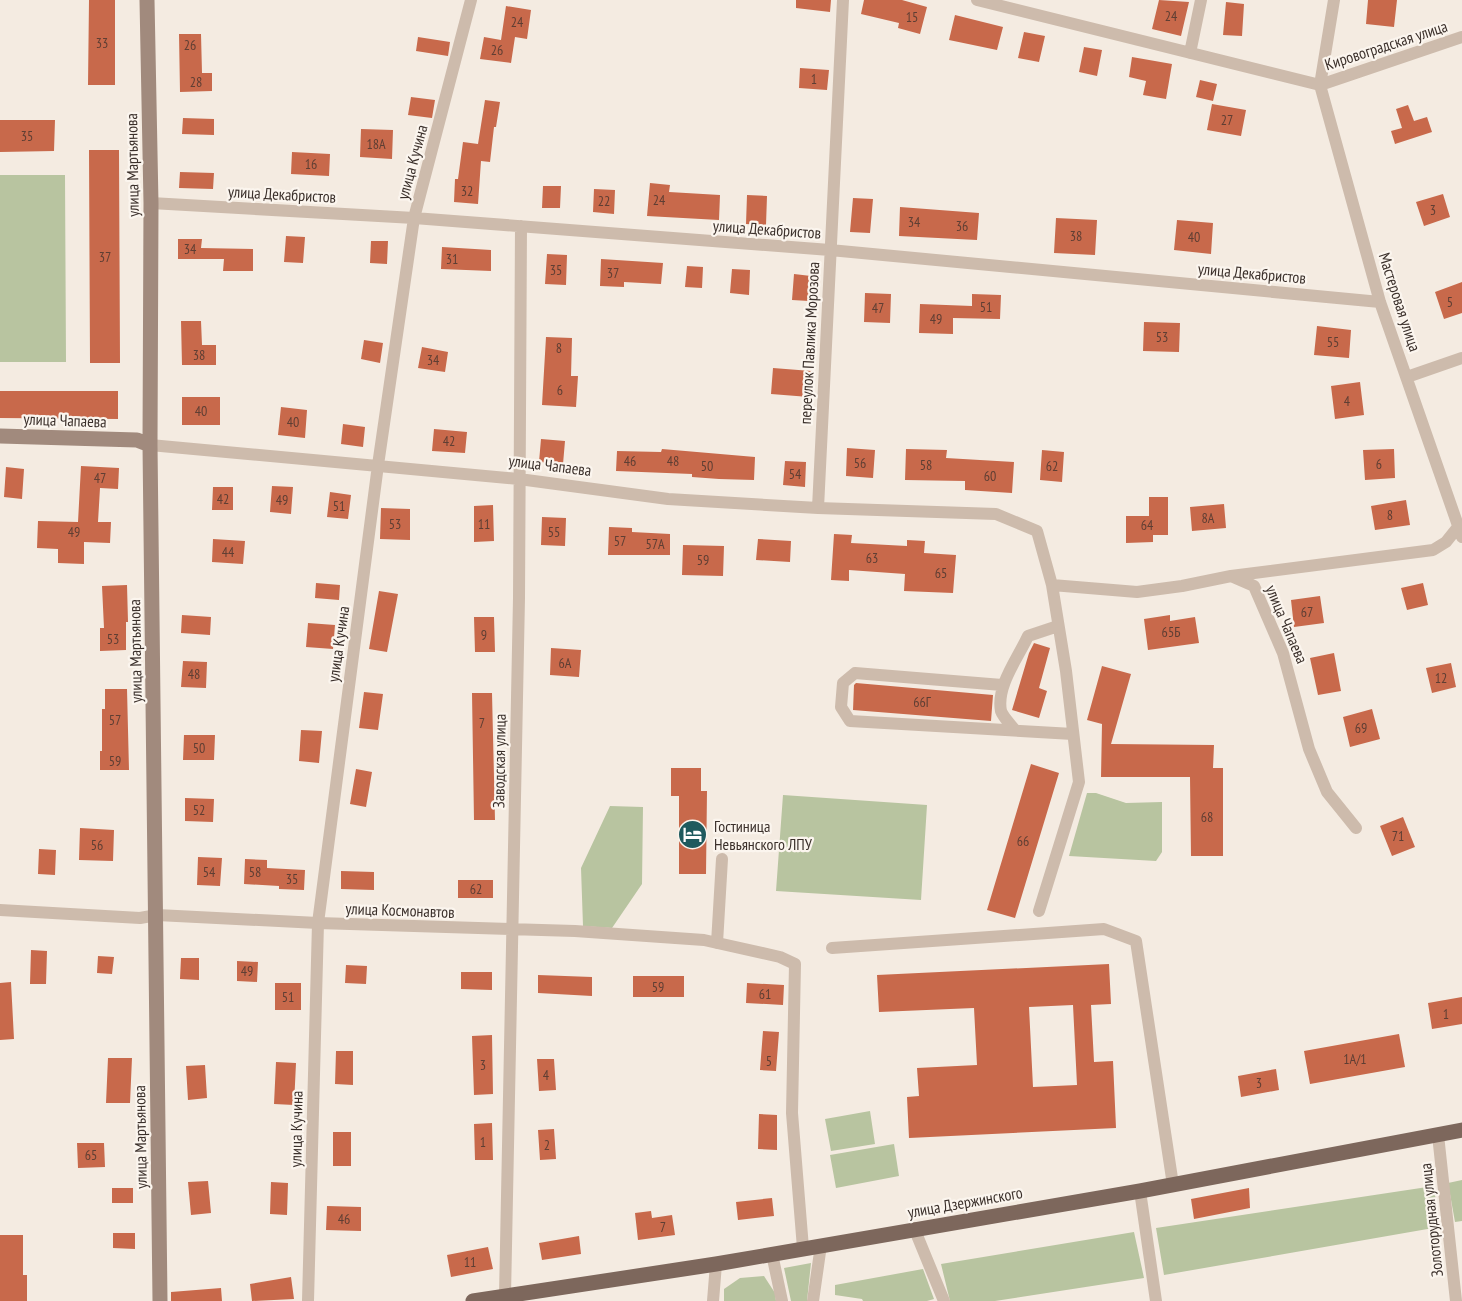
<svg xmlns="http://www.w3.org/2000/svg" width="1462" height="1301" font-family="'PT Sans Narrow',sans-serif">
<rect width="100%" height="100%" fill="#f4ebe1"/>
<path fill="#b8c4a0" d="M0 175H65L66 362H0Z
M1087 793H1096L1126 803 1162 802V852L1156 861 1069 856Z
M783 795 927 805 921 900 776 891Z
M610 806 643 807 642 884 612 928 583 926 581 868Z
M870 1111 875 1144 831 1151 825 1119Z
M894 1144 899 1176 836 1188 830 1155Z
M1462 1180V1221L1455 1222 1448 1183Z
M1434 1186 1439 1227 1164 1275 1156 1228Z
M1134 1232 1144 1278 995 1301H950L941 1264Z
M811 1263 807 1301H791L784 1268Z
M923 1269 934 1299 927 1301H863L862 1299 835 1295V1285Z
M764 1276 775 1293 776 1301H724V1289L740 1278Z"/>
<path fill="#c8694b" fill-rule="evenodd" d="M89 0H115V85H88Z
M796 0H831L830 12 796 8Z
M864 0H902L927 7 920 34 898 28 899 23 861 14Z
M1159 0 1189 2 1181 36 1152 29Z
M1368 0H1397L1394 27 1366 24Z
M1226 2 1244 4 1242 36 1223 35Z
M506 6 531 10 527 39 515 37 511 63 480 59 484 37 501 40Z
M955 15 1003 27 997 50 949 40Z
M1024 32 1045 36 1039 62 1018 58Z
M179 34H201L202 73H212V91L180 92Z
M418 37 450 42 448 56 416 51Z
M1084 47 1102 50 1097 76 1079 72Z
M1132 57 1172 64 1166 99 1143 95 1146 81 1129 77Z
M800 68 829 70 827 90 799 88Z
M1200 80 1217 84 1213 101 1196 97Z
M411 97 435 100 432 118 408 115Z
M485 100 500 102 496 127H494L490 162 481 161 478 204 454 202 455 179H458L463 142 478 144Z
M1212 104 1246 110 1241 136 1207 130Z
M1408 105 1414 121 1427 117 1432 132 1395 144 1391 131 1402 128 1396 109Z
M183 118 214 119V135L182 134Z
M0 120H55L54 151 0 152Z
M361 129 393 130 392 159 360 157Z
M89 150H119L120 363H90Z
M292 152 330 154 329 176 291 174Z
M180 172 214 173 213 189 179 188Z
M650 183 670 185 669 192 720 195 719 220 647 216Z
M543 186H561L560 208H542Z
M594 189 615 190 614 214 593 212Z
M1443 194 1450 217 1424 226 1416 202Z
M747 195 767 196 766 225 746 224Z
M853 198 873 199 870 233 850 232Z
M900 207 979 213 977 240 899 236Z
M1056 218 1097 220 1095 255 1054 253Z
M1177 220 1213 223 1211 254 1174 250Z
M286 236 305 237 303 263 284 262Z
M178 239H202L201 248 253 249V271H223L224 259H178Z
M371 241H388L387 264 370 263Z
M442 247 491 250V271L441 269Z
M547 254 567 255 566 285 545 284Z
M601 259 663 263 661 284 624 282V287L600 286Z
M687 266 703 267 702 288 685 287Z
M732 269 750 270 749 295 730 293Z
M794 274 811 276 809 301 792 300Z
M1462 282V313L1444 319 1435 292Z
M865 293 891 294 890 323 864 322Z
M972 294 1001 295 1000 319 953 318V334L919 333 920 304 972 306Z
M181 321H201L202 345H216V365H182Z
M1144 322 1180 323 1179 352 1143 351Z
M1317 326 1351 330 1349 358 1314 355Z
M546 337 572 338 571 376H578L576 407 542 405Z
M364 340 383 343 380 363 361 359Z
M422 347 448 352 445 372 418 368Z
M773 368 811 371 809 397 771 394Z
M1360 382 1364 415 1335 419 1331 386Z
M0 391H118V419L0 418Z
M182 397H220V425H182Z
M281 407 307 410 305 438 278 435Z
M343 424 365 427 363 447 341 444Z
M434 429 467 432 465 453 432 451Z
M541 439 565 441 563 464 539 462Z
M847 448 875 450 873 478 846 476Z
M662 449 755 457 754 480 719 479 692 477V474L616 471 617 451 661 452Z
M906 449 947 450 946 458 1014 462 1012 493 965 490V481L905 480Z
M1394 449 1395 478 1365 480 1363 450Z
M1042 450 1064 452 1062 482 1040 480Z
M785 461 806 462 805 487 783 485Z
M81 466 119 468 118 489 100 488 98 522H111L110 543 84 542V564L58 563V549L37 548 38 521 78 522Z
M6 467 24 469 22 499 4 497Z
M272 486 293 487 291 514 270 512Z
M213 487H233V510H212Z
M330 492 351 495 348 519 327 517Z
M1149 497H1168V535H1153V542L1126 543V516H1149Z
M1406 500 1410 525 1375 530 1371 506Z
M1224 504 1226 528 1192 531 1190 507Z
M493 505 494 541 474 542V506Z
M381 508 410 509V540L380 539Z
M542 517 566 518 565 546 541 545Z
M609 527 632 528V532L670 534V555H608Z
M834 534 852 535 851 543 907 546V540L925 541 924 553 956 555 953 593 904 591 905 574 849 570V581L831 580Z
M213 539 245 541 243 564 212 562Z
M758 539 791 541 790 562 756 560Z
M683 545 724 546 723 576 682 575Z
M316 583 340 585 339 600 315 598Z
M1423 583 1428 605 1407 610 1401 588Z
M127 585 128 622H126V650L100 651V628H104L102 586Z
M379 591 398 594 387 652 369 649Z
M1320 596 1324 623 1294 627 1291 600Z
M182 615 211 617 210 635 181 633Z
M1170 615V621L1195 617 1199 643 1148 650 1144 619Z
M474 617H494L495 652H475Z
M308 623 335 625 333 649 306 647Z
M1034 643 1050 648 1039 688 1047 691 1039 718 1012 710 1029 653Z
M551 648 581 650 579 677 550 675Z
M1334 653 1341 691 1318 695 1310 658Z
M183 661 207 662 206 688 181 687Z
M1451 663 1456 687 1432 693 1426 668Z
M1102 666 1131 674 1111 744 1214 745 1213 768H1223V856H1191L1190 777H1101L1102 724 1087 720Z
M856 683 993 695 991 721 853 710 854 685Z
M105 689H127L129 770H100V751H102V709H105Z
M364 692 383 694 378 730 359 728Z
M472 693H492L495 820H474Z
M1372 709 1380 739 1350 747 1343 717Z
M301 730 322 731 319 763 299 761Z
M184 735H215L214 760H183Z
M1031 764 1059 773 1015 918 987 910Z
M671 768H701V791H707L706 874H679V796H671Z
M356 769 372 772 366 807 350 804Z
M185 798 214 799 213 822 185 821Z
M1403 817 1415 847 1392 856 1380 826Z
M80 828 114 830 113 861 79 860Z
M39 849 56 850 55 875 38 874Z
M198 857 222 858 220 886 197 885Z
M245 859 267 860V868L305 870 304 890 279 889V886L244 884Z
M341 871 374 872V890L341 889Z
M458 880H493V898H458Z
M31 950 47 951 46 984H30Z
M98 956 114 957 112 974 97 973Z
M181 958H199V980L180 979Z
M237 961 258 962 257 982 237 981Z
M1109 964 1111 1004 1091 1005 1094 1062 1113 1061 1116 1128 909 1138 907 1097 919 1096 917 1068 977 1065 974 1008 879 1012 877 975ZM1073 1005 1077 1085 1033 1087 1029 1007Z
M346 965 367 966 366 984 345 983Z
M461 972H492V990L461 989Z
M538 975 592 977V996L538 993Z
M633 976H684V997H633Z
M11 982 14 1039 0 1040V983Z
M275 983H301V1010H275Z
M747 983 784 985 783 1005 746 1003Z
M1462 997V1024L1432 1029 1428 1003Z
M763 1031 779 1032 776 1071 760 1070Z
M1399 1034 1405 1067 1310 1084 1304 1051Z
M492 1035 493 1094 474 1095 472 1036Z
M336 1051H353V1085L335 1084Z
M108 1058H132L130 1103H106Z
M537 1059H554L556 1090 539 1091Z
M276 1062 296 1063 294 1105 274 1104Z
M205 1065 207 1098 188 1100 186 1066Z
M1276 1069 1279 1090 1241 1097 1238 1076Z
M759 1114 777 1115V1150L758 1149Z
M492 1123 493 1160H475L474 1124Z
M554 1129 556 1159 540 1160 538 1130Z
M333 1132H351V1166H333Z
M77 1143H104L105 1167 78 1168Z
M208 1181 211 1213 191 1215 188 1182Z
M271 1182 288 1183 287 1215 270 1214Z
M112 1188H133V1203H112Z
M1249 1188 1250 1208 1194 1219 1191 1199Z
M772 1198 774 1216 738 1220 736 1202Z
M327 1206 361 1207V1231L326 1230Z
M651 1211 652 1218 672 1215 675 1235 638 1240 635 1213Z
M113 1233H135V1249L113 1248Z
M0 1235H23V1275H27V1301H0Z
M579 1236 581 1254 542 1260 539 1243Z
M488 1247 493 1269 451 1277 447 1255Z
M291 1277 294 1299 252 1301 250 1284Z
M221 1288 222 1301H171V1292Z"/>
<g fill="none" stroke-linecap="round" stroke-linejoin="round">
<path stroke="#cdbbac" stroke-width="12" d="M977 0 1320 85 1462 37
M1334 0 1320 85 1380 302 1462 537
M1190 53 1201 0
M151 203 414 218 830 250 1380 302
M1407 377 1462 358
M150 445 519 479 668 499 818 508 996 514 1037 531 1052 585 1066 671 1079 782 1039 911
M818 508 843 0
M1231 576 1433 550 1446 542 1458 527
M1052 585 1137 592 1182 586 1231 576 1254 586 1283 653 1309 749 1327 792 1356 828
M1002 685 855 673 843 683 841 707 850 721 1073 734
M1015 730C1011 725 1003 717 1001 711 996 686 1018 658 1028 636L1058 626
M0 910 140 918 157 915 318 923 575 931 704 940 780 957 795 964 792 1113 803 1248
M717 943 722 859
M832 948 1104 929 1136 941 1173 1185
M1438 1135 1456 1301
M1140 1191 1156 1301
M914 1228 944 1301
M772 1254 782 1301
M505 1296 519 598 521 226
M308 1301 318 923 378 465 414 218 471 0
M713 1301 716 1264
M813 1301 821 1245"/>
<path stroke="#a18a7d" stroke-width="15" d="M147 0 151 203 150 445 160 1301
M0 436 137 440 150 445"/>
<path stroke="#7d675c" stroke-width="15" d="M473 1301 716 1264 1140 1191 1462 1130"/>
</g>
<defs>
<symbol id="hotel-disc" viewBox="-11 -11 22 22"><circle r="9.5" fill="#1f5a5e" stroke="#fbf5ee"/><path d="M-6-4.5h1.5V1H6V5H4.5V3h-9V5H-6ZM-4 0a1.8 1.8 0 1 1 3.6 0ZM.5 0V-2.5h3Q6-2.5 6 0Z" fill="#fff"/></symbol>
</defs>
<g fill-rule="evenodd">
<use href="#hotel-disc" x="676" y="818" width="33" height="33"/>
</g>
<g text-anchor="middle" stroke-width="4.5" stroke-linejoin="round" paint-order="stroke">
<g font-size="14" fill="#5e3e33">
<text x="1171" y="21">24</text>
<text x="912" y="22">15</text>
<text x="517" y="27">24</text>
<text x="102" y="48">33</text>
<text x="190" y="50">26</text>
<text x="497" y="55">26</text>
<text x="814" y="84">1</text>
<text x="196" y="87">28</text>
<text x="1227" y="125">27</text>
<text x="27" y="141">35</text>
<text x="376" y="149">18А</text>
<text x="311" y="169">16</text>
<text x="467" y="196">32</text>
<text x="659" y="205">24</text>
<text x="604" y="206">22</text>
<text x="1433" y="215">3</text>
<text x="914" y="227">34</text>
<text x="962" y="231">36</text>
<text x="1076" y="241">38</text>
<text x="1194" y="242">40</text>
<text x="190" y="254">34</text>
<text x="105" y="262">37</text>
<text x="452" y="264">31</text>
<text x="556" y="275">35</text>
<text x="613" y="278">37</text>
<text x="1450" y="307">5</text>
<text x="986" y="312">51</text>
<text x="878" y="313">47</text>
<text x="936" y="324">49</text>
<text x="1162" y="342">53</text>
<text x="1333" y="347">55</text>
<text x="559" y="353">8</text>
<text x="199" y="360">38</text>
<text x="433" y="365">34</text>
<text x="560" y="395">6</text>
<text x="1347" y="406">4</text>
<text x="201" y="416">40</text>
<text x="293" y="427">40</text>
<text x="449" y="446">42</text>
<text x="630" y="466">46</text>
<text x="673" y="466">48</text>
<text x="860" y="468">56</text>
<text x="1379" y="469">6</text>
<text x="926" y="470">58</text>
<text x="707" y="471">50</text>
<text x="1052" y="471">62</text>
<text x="795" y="479">54</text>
<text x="990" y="481">60</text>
<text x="100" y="483">47</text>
<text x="223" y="504">42</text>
<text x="282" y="505">49</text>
<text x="339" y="511">51</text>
<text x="1390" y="520">8</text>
<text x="1208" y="523">8А</text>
<text x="395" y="529">53</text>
<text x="484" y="529">11</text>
<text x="1147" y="530">64</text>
<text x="74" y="537">49</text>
<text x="554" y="537">55</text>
<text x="620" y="546">57</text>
<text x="655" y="549">57А</text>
<text x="228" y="557">44</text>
<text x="872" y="563">63</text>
<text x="703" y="565">59</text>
<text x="941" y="578">65</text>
<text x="1307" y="617">67</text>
<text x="1171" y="637">65Б</text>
<text x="484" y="640">9</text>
<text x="113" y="644">53</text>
<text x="565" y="668">6А</text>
<text x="194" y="679">48</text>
<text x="1441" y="683">12</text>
<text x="922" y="707">66Г</text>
<text x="115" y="725">57</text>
<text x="482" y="728">7</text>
<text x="1361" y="733">69</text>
<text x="199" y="753">50</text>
<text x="115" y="766">59</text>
<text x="199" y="815">52</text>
<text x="1207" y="822">68</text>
<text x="1398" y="841">71</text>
<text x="1023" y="846">66</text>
<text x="97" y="850">56</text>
<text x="209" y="877">54</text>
<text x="255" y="877">58</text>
<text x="292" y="884">35</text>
<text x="476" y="894">62</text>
<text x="247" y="976">49</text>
<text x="658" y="992">59</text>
<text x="765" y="999">61</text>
<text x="288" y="1002">51</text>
<text x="1446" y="1019">1</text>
<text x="1355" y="1064">1А/1</text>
<text x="769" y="1066">5</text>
<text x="483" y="1070">3</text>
<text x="546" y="1080">4</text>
<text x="1259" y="1088">3</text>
<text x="483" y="1147">1</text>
<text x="547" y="1150">2</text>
<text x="91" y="1160">65</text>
<text x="344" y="1224">46</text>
<text x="663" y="1232">7</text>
<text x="470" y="1267">11</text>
</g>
<g font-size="16" fill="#3b302b" stroke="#fbf5ee">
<text transform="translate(1386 45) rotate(-18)" y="6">Кировоградская улица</text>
<text transform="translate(412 162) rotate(-75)" y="6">улица Кучина</text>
<text transform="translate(132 165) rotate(-91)" y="6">улица Мартьянова</text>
<text transform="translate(282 194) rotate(3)" y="6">улица Декабристов</text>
<text transform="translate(767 229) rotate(4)" y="6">улица Декабристов</text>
<text transform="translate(1252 273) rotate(5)" y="6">улица Декабристов</text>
<text transform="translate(1400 302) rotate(72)" y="6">Мастеровая улица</text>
<text transform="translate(809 343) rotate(-87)" y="6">переулок Павлика Морозова</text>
<text transform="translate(65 420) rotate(2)" y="6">улица Чапаева</text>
<text transform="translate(550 465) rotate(7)" y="6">улица Чапаева</text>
<text transform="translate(1287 624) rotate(67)" y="6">улица Чапаева</text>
<text transform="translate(338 644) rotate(-82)" y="6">улица Кучина</text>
<text transform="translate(135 651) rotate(-91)" y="6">улица Мартьянова</text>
<text transform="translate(499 761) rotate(-89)" y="6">Заводская улица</text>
<text transform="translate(400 910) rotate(2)" y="6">улица Космонавтов</text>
<text transform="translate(296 1129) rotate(-89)" y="6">улица Кучина</text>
<text transform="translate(140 1137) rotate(-91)" y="6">улица Мартьянова</text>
<text transform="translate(965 1202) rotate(-10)" y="6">улица Дзержинского</text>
<text transform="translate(1431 1220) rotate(-96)" y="6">Золоторудная улица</text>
</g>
<g font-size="16" fill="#3b302b" stroke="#fbf5ee" text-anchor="start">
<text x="714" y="832">Гостиница<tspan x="714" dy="18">Невьянского ЛПУ</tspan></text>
</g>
</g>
</svg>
